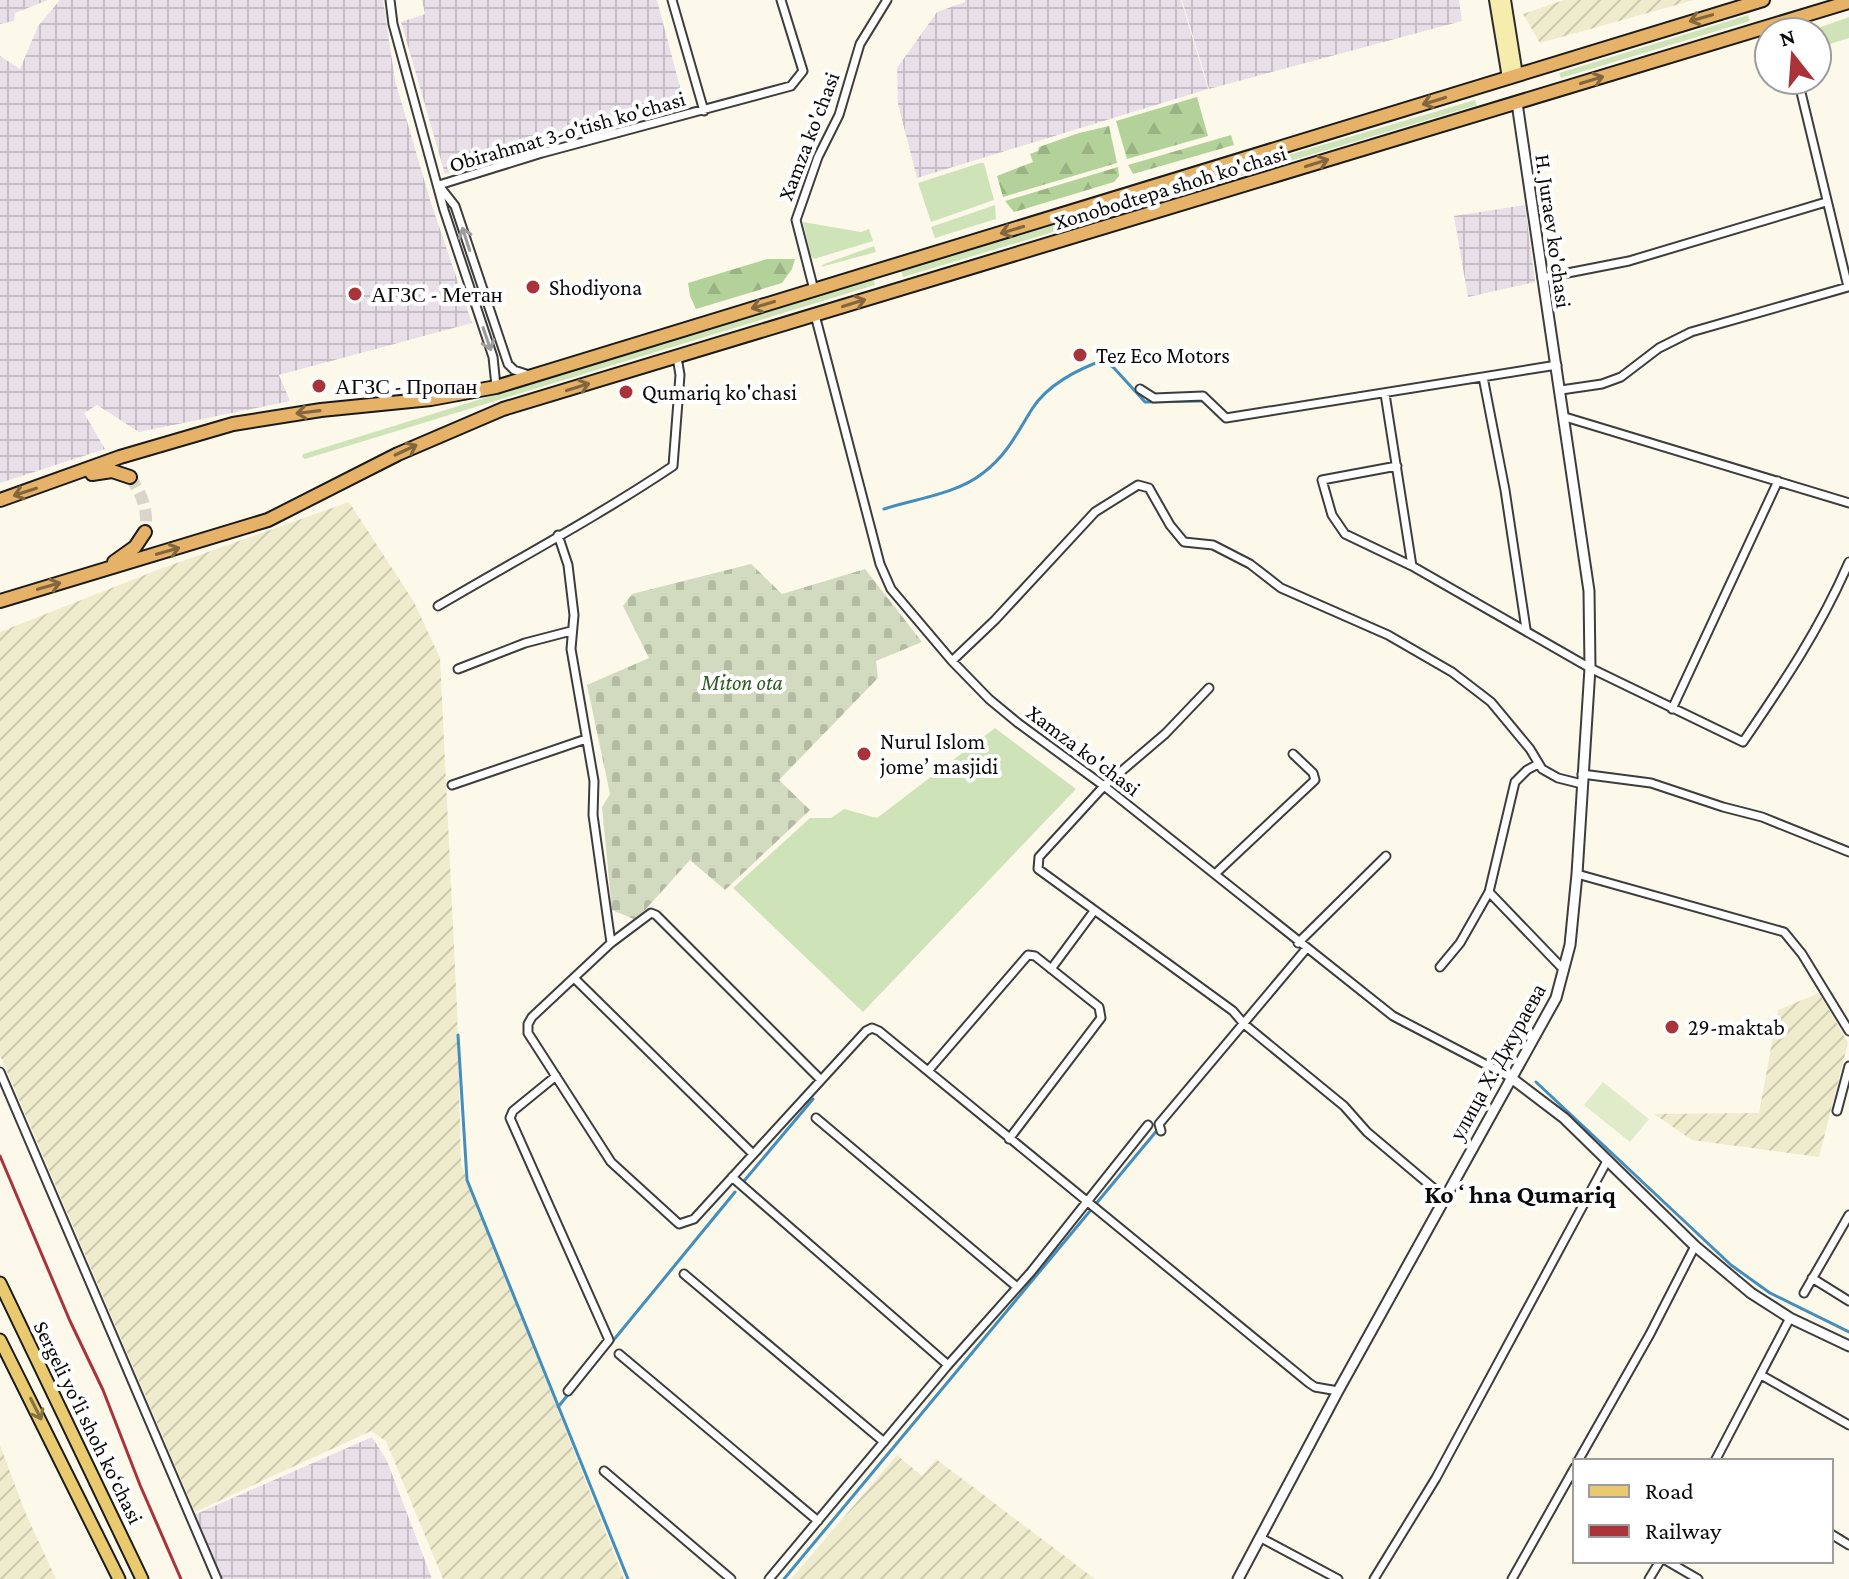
<svg xmlns="http://www.w3.org/2000/svg" width="1849" height="1579" font-family="'Crimson Pro',serif">
<defs>
<pattern id="industrial-grid" width="8" height="8" patternUnits="userSpaceOnUse" patternTransform="scale(2)"><rect width="8" height="8" fill="#e8dfe9"/><path d="M0 4h8M4 0v8" fill="none" stroke="#c6bec6"/></pattern>
<pattern id="farmland-furrows" width="10" height="10" patternUnits="userSpaceOnUse" patternTransform="scale(2)"><rect width="10" height="10" fill="#efeccd"/><path d="M-1 1l2-2M0 10L10 0M9 11l2-2" fill="none" stroke="#ccc9af"/></pattern>
<pattern id="forest-firs" width="22" height="20" patternUnits="userSpaceOnUse" patternTransform="scale(2)"><rect width="22" height="20" fill="#b3d299"/><path d="M5 1l3.5 6h-7zM16 11l3.5 6h-7z" fill="#99b382"/></pattern>
<pattern id="cemetery-stones" width="16" height="16" patternUnits="userSpaceOnUse" patternTransform="scale(2)"><rect width="16" height="16" fill="#d2dbbf"/><path d="M2 7V4a2 2 0 0 1 4 0v3zM10 15v-3a2 2 0 0 1 4 0v3z" fill="#b3bba3"/></pattern>
</defs>
<rect width="100%" height="100%" fill="#fdf9ea"/>
<path fill="url(#industrial-grid)" d="M0 0H48L15 13 14 21 0 24Z
M60 0H383L395 80 430 200 472 323 279 375 290 401 139 432 97 405 84 413 105 449 0 483V56L20 69 38 26Z
M422 0H657L685 106 445 174 401 22 425 14Z
M965 0H1181L1208 89 917 178 898 104 897 68 937 12 965 2Z
M1182 0H1459L1462 21 1209 89Z
M1525 205 1535 282 1468 297 1454 216Z
M372 1437 387 1461 432 1579H222L194 1515Z"/>
<path fill="url(#farmland-furrows)" d="M1564 0H1694L1540 43 1523 14Z
M349 502 414 602 440 658 457 1008 461 1164 624 1579H443L386 1441 371 1431 195 1512 0 1055V632L160 569Z
M1819 993 1848 1043 1819 1157 1692 1140 1654 1114 1759 1113 1778 1010Z
M0 1445 25 1512 56 1579H0Z
M897 1455 922 1476 936 1459 1095 1579H791Z"/>
<path fill="#cfe3b8" d="M1748 15 1750 21 1561 78 1559 73Z
M1849 17V38L1817 48V32H1807Z
M1475 100 1477 105 903 277 901 269Z
M980 163H984L994 200 931 222 918 183Z
M995 205 996 219 935 238 931 227Z
M803 222 861 232 869 229 873 241 814 259 811 256Z
M874 246 876 252 821 267 824 264Z
M873 278 875 285 305 459 302 457 303 454Z
M995 728 1076 789 863 1012 733 888 810 818H831L844 809 877 818Z"/>
<path fill="url(#forest-firs)" d="M1197 97 1208 136 1127 159 1116 121Z
M1109 126 1117 163 1003 197 997 176 1033 162 1030 154 1038 151 1039 147 1079 133Z
M1231 135 1234 145 1133 174 1128 165Z
M1118 167 1119 176 1114 182 1014 212 1005 201Z
M767 259H795L792 269 782 283 696 309 690 296 688 283Z"/>
<path fill="url(#cemetery-stones)" d="M751 564 782 594 865 569 922 642 876 661 878 678 779 780 810 810 725 890 690 860 636 920 612 910 602 807 610 794 587 685 649 658 623 606 632 594Z"/>
<path fill="#dfebc9" d="M1603 1082 1649 1119 1630 1142 1584 1105Z"/>
<g fill="none" stroke-linecap="round" stroke-linejoin="round">
<path stroke="#448ebd" stroke-width="3" d="M884 509C915 499 957 494 983 473 1007 455 1017 433 1032 409 1047 385 1078 369 1104 360L1114 368 1145 402 1202 401
M458 1035 467 1180 628 1579
M1536 1082 1731 1265 1770 1293 1849 1332
M744 1181 813 1099
M612 1342 735 1192
M558 1407 571 1391
M784 1579 1159 1128"/>
<path stroke="#d9d5c8" stroke-width="12" stroke-dasharray="12 6" stroke-linecap="butt" d="M130 477C142 494 149 511 145 532"/>
<defs>
<path id="minor" d="M390 0 393 24 444 210 493 357 496 386
M672 0 704 111
M439 185 542 153 791 86 803 71 781 0
M440 187 455 206 508 364 514 370 529 375
M1542 278 1629 261 1826 202
M814 290 796 220 818 157 839 115 860 44 887 0
M815 315 880 564 891 589 952 661 989 699 1018 723 1104 786 1393 1016 1510 1077
M1483 377 1505 490 1526 629
M1140 389 1154 398 1203 396 1226 418 1557 365
M1561 390 1602 384 1621 377 1659 348 1691 332 1848 287 1798 80
M1385 394 1412 566
M1565 417 1849 503
M1397 466 1322 480 1332 515 1345 534 1412 566 1590 668 1743 742C1784 682 1820 629 1849 562
M558 535 568 565 574 615 571 649 594 781 593 815 611 943
M438 606C516 560 597 517 673 466L680 375 677 357
M952 661 995 620 1095 512 1138 485 1149 488 1170 525 1184 542 1213 545 1250 564 1281 588 1388 635 1452 672 1491 702 1530 749 1542 769 1558 778 1582 784
M458 669 525 643 571 631
M1209 688 1165 734 1104 786 1039 857 1038 869 1233 1011 1244 1024 1344 1106 1367 1132 1444 1197
M1672 709 1778 481
M1582 774 1651 783 1723 807 1762 817 1849 852
M452 785 586 739
M1215 874 1315 780 1313 773 1293 754
M1577 874 1784 932 1802 954 1849 1031
M1489 892 1564 970
M1298 943 1386 856
M1440 967 1460 943 1489 892 1515 782 1527 770 1538 764
M1051 969 1094 911
M574 978 753 1154
M928 1071 1028 955 1035 956 1099 1007 1101 1018 1009 1139
M0 1072 217 1579
M556 1076 513 1111 510 1118 609 1340 568 1391
M821 1080 656 915 651 913 611 943 532 1017 528 1024V1033L611 1162 679 1224 694 1219 866 1031 872 1028 879 1031 1309 1383 1315 1387 1338 1391
M1837 1111 1849 1066
M816 1118 1017 1287
M1161 1131 1159 1124 1306 949
M732 1177 948 1365
M684 1274 884 1442
M1812 1278 1849 1301
M1804 1293 1849 1215
M619 1354 818 1521
M1761 1375 1849 1425
M1578 1461 1650 1334 1695 1246
M1715 1461 1790 1318
M604 1471 731 1579
M1831 1534 1849 1545
M1261 1538 1338 1579
M1667 1561 1698 1579
M769 1579 948 1365 1031 1272 1148 1125
M1374 1579 1436 1478 1607 1161
M1512 1579 1575 1467
M1649 1579 1660 1561"/>
<path id="tertiary" d="M1510 1077 1564 1118 1695 1246 1751 1293 1790 1318 1849 1346
M1238 1579 1338 1391 1556 998 1570 945 1577 874 1590 668 1589 591 1517 103"/>
<path id="secondary" d="M1495 0 1508 78
M1505 0 1517 75"/>
<path id="primary" d="M0 1283 142 1579
M0 1340 119 1579"/>
<path id="trunk" d="M92 474 112 471 130 477
M0 500 120 457 233 424 321 410 431 399 496 387 1763 0
M114 562 135 547 145 532
M0 601 268 520 398 454 503 409 1849 2"/>
</defs>
<use href="#minor" stroke="#3d3d3d" stroke-width="11"/>
<use href="#tertiary" stroke="#3d3d3d" stroke-width="13"/>
<use href="#secondary" stroke="#2c2c2c" stroke-width="14"/>
<use href="#primary" stroke="#1b1b1b" stroke-width="15"/>
<use href="#trunk" stroke="#1b1b1b" stroke-width="16"/>
<use href="#minor" stroke="#fff" stroke-width="7"/>
<use href="#tertiary" stroke="#fff" stroke-width="9"/>
<use href="#secondary" stroke="#f6edac" stroke-width="10"/>
<use href="#primary" stroke="#e9ca6e" stroke-width="11"/>
<use href="#trunk" stroke="#e6b268" stroke-width="12"/>
<path stroke="#aa333a" stroke-width="3" d="M0 1156 70 1321 103 1390 140 1485 181 1579"/>
</g>
<defs><path id="oneway-shaft" d="M-6 0H5M1.5-3L5.5 0L1.5 3" fill="none" stroke-width="1.6" stroke-linecap="round" stroke-linejoin="round" transform="scale(2)"/></defs>
<g stroke="#83663e">
<use href="#oneway-shaft" transform="translate(1701 18) rotate(164)"/>
<use href="#oneway-shaft" transform="translate(1592 80) rotate(-17)"/>
<use href="#oneway-shaft" transform="translate(1434 101) rotate(163)"/>
<use href="#oneway-shaft" transform="translate(1317 163) rotate(-17)"/>
<use href="#oneway-shaft" transform="translate(1012 230) rotate(163)"/>
<use href="#oneway-shaft" transform="translate(854 303) rotate(-17)"/>
<use href="#oneway-shaft" transform="translate(763 305) rotate(163)"/>
<use href="#oneway-shaft" transform="translate(578 387) rotate(-17)"/>
<use href="#oneway-shaft" transform="translate(308 412) rotate(173)"/>
<use href="#oneway-shaft" transform="translate(406 450) rotate(-25)"/>
<use href="#oneway-shaft" transform="translate(25 492) rotate(162)"/>
<use href="#oneway-shaft" transform="translate(168 551) rotate(-16)"/>
<use href="#oneway-shaft" transform="translate(49 586) rotate(-16)"/>
</g>
<g stroke="#9d9d9d">
<use href="#oneway-shaft" transform="translate(466 239) rotate(-108)"/>
<use href="#oneway-shaft" transform="translate(487 339) rotate(71)"/>
</g>
<use stroke="#857441" href="#oneway-shaft" transform="translate(36 1409) rotate(63)"/>
<g fill="#aa333a" stroke="#fff" stroke-width="3">
<circle cx="533" cy="287" r="8"/>
<circle cx="355" cy="294" r="8"/>
<circle cx="1080" cy="355" r="8"/>
<circle cx="319" cy="386" r="8"/>
<circle cx="626" cy="392" r="8"/>
<circle cx="864" cy="754" r="8"/>
<circle cx="1672" cy="1027" r="8"/>
</g>
<g text-anchor="middle" stroke-width="8" stroke-linejoin="round" paint-order="stroke">
<g font-size="22" fill="#0a0a0a" stroke="#fff">
<text transform="translate(567 131) rotate(-16)" y="8">Obirahmat 3-o'tish ko'chasi</text>
<text transform="translate(808 136) rotate(-69)" y="8">Xamza ko'chasi</text>
<text transform="translate(1170 187) rotate(-17)" y="8">Xonobodtepa shoh ko'chasi</text>
<text transform="translate(1554 231) rotate(82)" y="8">H. Juraev ko'chasi</text>
<text transform="translate(1084 750) rotate(37)" y="8">Xamza ko'chasi</text>
<text transform="translate(1497 1062) rotate(-61)" y="8">улица Х. Джураева</text>
<text transform="translate(89 1422) rotate(64)" y="8">Sergeli yo‘li shoh ko‘chasi</text>
</g>
<g font-size="22" fill="#0a0a0a" stroke="#fff" text-anchor="start">
<text x="549" y="295">Shodiyona</text>
<text x="371" y="302">АГЗС - Метан</text>
<text x="1096" y="363">Tez Eco Motors</text>
<text x="335" y="394">АГЗС - Пропан</text>
<text x="642" y="400">Qumariq ko'chasi</text>
<text x="880" y="749">Nurul Islom<tspan x="880" dy="25">jome’ masjidi</tspan></text>
<text x="1688" y="1035">29-maktab</text>
</g>
<g font-size="22" font-style="italic" fill="#2f5a23" stroke="#fff">
<text x="742" y="690">Miton ota</text>
</g>
<g font-size="26" font-weight="bold" fill="#0a0a0a" stroke="#fff">
<text x="1520" y="1203">Koʻhna Qumariq</text>
</g>
</g>
<rect x="1573" y="1459" width="260" height="104" fill="#ffffff" stroke="#9d9d9d" stroke-width="2"/>
<rect x="1589" y="1485" width="40" height="12" fill="#e9ca6e" stroke="#9d9d9d" stroke-width="2"/>
<text x="1645" y="1499" font-size="24" fill="#0a0a0a">Road</text>
<rect x="1589" y="1525" width="40" height="12" fill="#aa333a" stroke="#9d9d9d" stroke-width="2"/>
<text x="1645" y="1539" font-size="24" fill="#0a0a0a">Railway</text>
<g transform="translate(1793 56) rotate(343)"><circle r="38" fill="#ffffff" stroke="#9d9d9d" stroke-width="2"/>
<path d="M0-6L14 30L0 20L-14 30Z" fill="#aa333a"/>
<text y="-12" font-size="22" font-weight="bold" text-anchor="middle" fill="#0a0a0a">N</text>
</g>
</svg>
